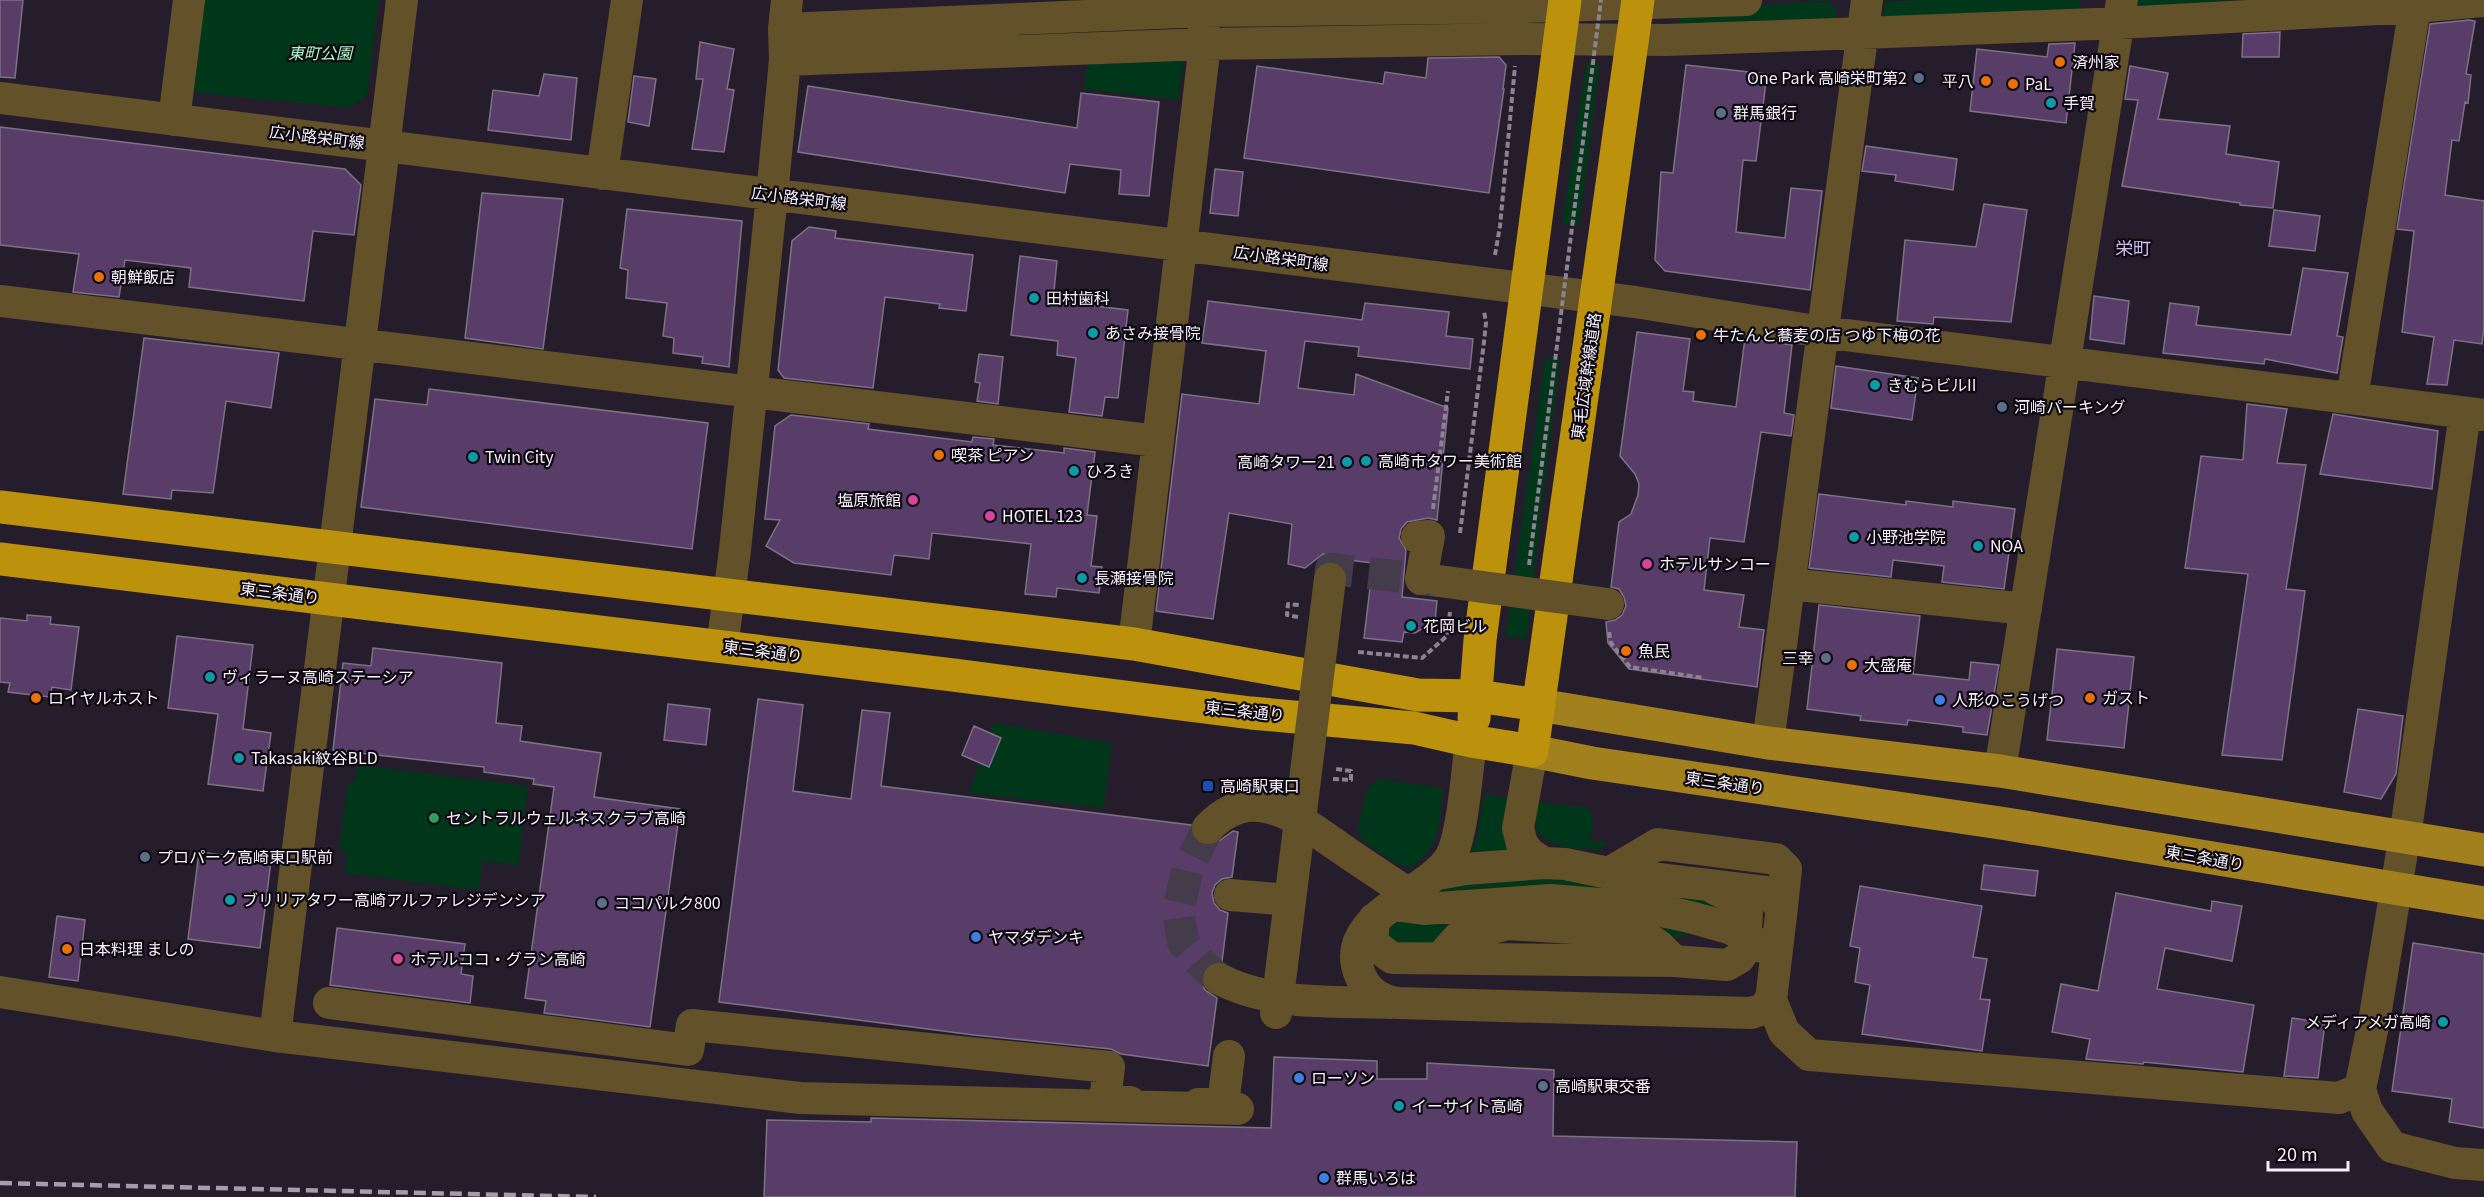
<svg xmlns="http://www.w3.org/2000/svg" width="2484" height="1197" font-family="Georgia,'Noto Sans JP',serif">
<rect width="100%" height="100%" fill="#261d2c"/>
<path fill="#00371a" d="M196 0H379L367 95 350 108 197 93 186 80Z
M1925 0H2080L2081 16 1884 25V2Z
M2135 0H2235L2134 13Z
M1828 1 1836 8V19L1679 28V15L1684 9Z
M1185 52 1178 100 1084 89 1088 55Z
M1593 59 1599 65V71L1579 226 1562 224 1585 69 1587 64Z
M1545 358 1560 359 1526 639 1506 636Z
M993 723 1112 743 1104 808 969 793Z
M357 765 528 786 518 865 482 861 479 890 345 873 347 851 339 850 348 782H355Z
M1377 779 1443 788C1440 822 1441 845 1413 867L1398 865 1361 839 1358 829 1366 792Z
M1484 795 1508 798 1515 854 1469 858 1476 839Z
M1535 802 1586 807C1597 816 1592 828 1589 840L1607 842 1599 850C1562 847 1529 850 1535 802Z
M1537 875 1716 899 1739 918 1432 898 1453 880Z
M1559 912 1697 931 1664 942 1638 927 1436 947 1391 943 1385 926 1390 921Z"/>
<path fill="#573d68" stroke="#7d7285" stroke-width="1.5" d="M0 0H23L15 78 0 77Z
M2469 20 2475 21 2466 74 2471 75 2468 103 2465 102 2459 141 2452 140 2445 195 2484 201V327L2482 344 2454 340 2447 385 2427 384 2434 337 2402 332 2414 231 2397 229 2430 24Z
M2280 32 2279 57H2242L2243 34Z
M700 42 734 49 727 89 734 90 724 152 692 149 703 79H696Z
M2075 43 2066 123 1970 111 1977 49 2047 57 2049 44Z
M1499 57 1506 65 1503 89H1504L1489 193 1244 158 1257 66 1383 84 1385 72 1426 78 1428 58Z
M1686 65 1767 74 1756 161 1743 160 1736 232 1785 238 1791 188 1822 191 1810 290 1665 271 1655 260 1661 172 1673 173Z
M2130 66 2168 73 2158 119 2230 126 2226 154 2279 162 2273 208 2240 205V203L2122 186 2138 100 2125 99Z
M544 74 577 78 571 140 488 130 493 90 539 96Z
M634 76 656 79 649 126 628 122Z
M808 86 1077 128 1081 93 1159 102 1149 196 1119 194 1121 170 1070 164 1065 193 798 152Z
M0 127 345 169 361 185 354 235 313 231 304 301 189 287 191 268 125 260 119 297 73 292 79 254 0 245Z
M1866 146 1957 159 1953 190 1895 181 1896 175 1862 171Z
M1215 169 1243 172 1238 216 1210 213Z
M482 193 563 199 543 349 465 338Z
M1984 204 2027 210 2011 322 1934 317 1933 324 1897 321 1905 240 1976 247Z
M627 209 742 221 729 367 702 363 703 357 673 353 674 338 663 336 667 303 626 298 628 270 620 268Z
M2274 210 2320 216 2315 251 2269 246Z
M809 227 836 231 835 238 973 255 966 311 939 308 940 304 885 297 873 388 784 378 778 370 792 241Z
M1020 256 1057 261 1053 301 1128 310 1118 398 1105 397 1102 416 1069 412 1076 358 1057 355 1058 341 1011 335Z
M2303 268 2348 273 2337 336 2343 337 2337 373 2265 359 2264 364 2163 353 2170 303 2199 307 2196 325 2291 335Z
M2094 296 2129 301 2124 344 2090 339Z
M1208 301 1362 320 1365 303 1449 312 1446 336 1473 339 1470 369 1358 356 1359 347 1305 341 1298 388 1354 395 1356 374 1448 408 1437 520 1428 518 1407 522 1401 529 1399 538 1406 550 1402 597 1437 601 1435 621 1415 633 1404 632 1402 642 1364 638 1373 563 1339 559 1323 554 1305 568 1288 564 1292 524 1229 513 1213 619 1156 611 1182 394 1259 404 1266 351 1202 343Z
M1637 332 1690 339 1683 391 1694 392 1693 401 1736 407 1745 338 1792 345 1784 413 1794 415 1791 436 1761 432 1744 542 1710 538 1704 590 1744 595 1739 627 1764 630 1757 687 1629 669 1608 643 1606 622 1615 620 1622 615 1626 606 1624 597 1619 589 1611 587 1619 522 1631 514 1638 495 1639 484 1635 474 1620 456Z
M144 338 279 353 271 408 226 401 213 493 172 490 171 499 123 494Z
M979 354 1003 357 998 404 977 401 980 383 975 382Z
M1836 366 1918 378 1912 420 1831 408Z
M429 389 708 423 692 549 361 507 375 399 427 405Z
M2247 404 2287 409 2277 463 2306 465 2286 589 2305 591 2282 760 2222 755 2248 574 2185 568 2201 456 2243 460Z
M2333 414 2438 431 2432 489 2320 474Z
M791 415 869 424 868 429 972 442 973 437 994 439 993 445 1064 453V448L1095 452 1087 515 1097 516 1091 566 1102 567 1099 593 1057 588 1056 597 1025 594 1031 544 932 533 929 559 894 555 891 575 794 563 766 546 780 520 765 519 775 426Z
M1819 494 1906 505V501L1953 507V501L2015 509 2004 589 1942 582 1944 566 1893 560 1891 577 1809 568Z
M1819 605 1920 616 1913 674 1969 680 1971 662 1999 665 1987 735 1963 732V727L1908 720 1907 725 1860 720 1861 716 1807 709Z
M27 615 51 617 50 624 79 627 71 690 52 687 50 697 8 692 10 683 0 682V618L27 621Z
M177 636 253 645 243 729 271 733 263 791 208 784 218 714 168 708Z
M373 648 502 663 496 723 522 726 520 741 601 753 594 797 680 809 650 1027 544 1013 546 1001 525 998 554 787 533 784 534 779 484 772V767L333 750 343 663 371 666Z
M2057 649 2134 657 2124 748 2047 740Z
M758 699 803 705 793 791 851 799 862 710 890 713 881 786 1191 825 1194 839 1202 845 1212 846 1233 831 1238 832 1232 877 1222 879 1215 885 1212 893 1214 903 1220 910 1228 913 1222 962 1208 965 1202 972 1201 981 1205 990 1217 998 1208 1066 1121 1054 1111 1049 974 1035 719 1002Z
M668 704 710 709 706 745 664 740Z
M2358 709 2403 716 2396 774 2381 799 2344 792Z
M974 726 1001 738 989 767 962 755Z
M199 852 271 861 260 948 188 939Z
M1984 865 2038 871 2035 896 1981 889Z
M1860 886 1982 906 1973 957 1987 959 1980 999 1990 1000 1982 1051 1862 1034 1870 985 1855 982 1860 948 1850 946Z
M2116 893 2211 911 2212 901 2242 906 2232 961 2165 948 2157 989 2254 1005 2243 1072 2144 1062 2143 1064 2086 1059 2090 1039 2052 1032 2061 984 2098 991Z
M57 916 85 920 78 981 49 977Z
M337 928 465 944 461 974 473 976 470 1003 330 985Z
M2413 943 2484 954V1128L2449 1122 2452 1099 2392 1091Z
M2292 1018 2325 1023 2318 1078 2284 1076Z
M1274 1057 1377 1061V1079H1427V1063L1554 1070 1553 1136 1797 1142 1795 1197H764L767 1120 871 1122V1118L1271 1128Z"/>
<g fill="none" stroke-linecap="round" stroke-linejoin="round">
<path stroke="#453c4b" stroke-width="32" stroke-dasharray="32 16" stroke-linecap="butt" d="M1330 579 1331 569 1439 581
M1208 828 1188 868 1178 911 1183 942 1203 965 1219 979"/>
<path stroke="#8b8390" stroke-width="4" stroke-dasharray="6 3" stroke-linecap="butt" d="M1495 255 1500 226 1515 66
M1433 509 1448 391
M1460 533 1484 342 1486 323 1484 311
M1298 617 1287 615 1288 604 1299 605
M1609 632 1611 643 1630 667 1704 678
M1358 652 1422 658 1447 636 1450 612
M1333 779 1351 780V771L1336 769"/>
<path stroke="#625129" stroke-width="32" d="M784 29 1202 11 1523 7 1746 0
M785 60 1205 44 1518 39 1666 40 1863 33 2119 23 2415 7 2484 1
M0 98 1635 302 1822 332 2484 415
M174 120 189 0
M602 174 627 0
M0 301 1157 441
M2352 398 2416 0
M2465 413 2408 816 2375 1016 2360 1089 2367 1111 2392 1147 2455 1163 2484 1165
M1417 537 1429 536 1421 579
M1789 584 2026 609
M1134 644 1205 44 1203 23
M722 647 735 550 772 195 785 60 784 29 787 0
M1471 741C1467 769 1463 836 1450 858 1427 895 1336 917 1360 975 1368 993 1380 1000 1398 1003L1751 1013 1763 1009 1771 1000
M1768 743 1867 0
M1532 751 1518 828 1522 844 1530 854 1544 863 1565 864 1609 873 1766 892 1782 907 1771 1000 1784 1032 1809 1055 2339 1098 2360 1089
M2000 771 2122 0
M1208 828C1252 781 1299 819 1339 847 1362 863 1385 878 1409 894
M1609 873 1658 844 1776 859 1786 869 1782 907
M1438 874 1465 869 1544 863
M1230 895 1289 900
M1394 905 1424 909 1551 900 1648 908 1690 917 1729 928 1746 936 1762 947
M1374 919 1372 943 1392 958 1674 961 1727 965 1739 958 1744 951 1747 914 1735 899 1710 886
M1441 957 1460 936 1508 924 1639 932 1659 946 1674 961
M1219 979C1272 1006 1334 1001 1391 1003
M0 992 275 1036 800 1098 1238 1109
M329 1003 688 1050 692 1025 1109 1067 1105 1101 1130 1102
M275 1036 402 0
M1198 1104H1223L1229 1056"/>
<path stroke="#a3801e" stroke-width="33" d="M1539 705 1768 743 2000 771 2484 850
M1532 751 1592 763 2007 824 2484 903"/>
<path stroke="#bc920d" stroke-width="33" d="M0 507 1134 644 1418 695 1477 696 1539 705
M0 559 953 675 1251 713 1414 728 1471 741 1532 751 1638 0
M1474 718 1480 640 1565 0"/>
<path stroke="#a59daa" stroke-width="4.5" stroke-dasharray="12 6" stroke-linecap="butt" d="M0 1183 596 1197"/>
<path stroke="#8b8390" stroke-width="4" stroke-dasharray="6 3" stroke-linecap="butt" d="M1529 565 1601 0"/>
<path stroke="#625129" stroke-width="32" d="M1439 581 1608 604
M1276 1013 1330 579"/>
</g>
<g fill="#e8710a" stroke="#0d0910" stroke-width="2">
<circle cx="2060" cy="62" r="6"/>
<circle cx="1986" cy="81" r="6"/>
<circle cx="2013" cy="84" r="6"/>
<circle cx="99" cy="277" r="6"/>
<circle cx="1701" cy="335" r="6"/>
<circle cx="939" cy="455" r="6"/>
<circle cx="1626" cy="651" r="6"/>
<circle cx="1852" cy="665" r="6"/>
<circle cx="36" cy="698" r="6"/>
<circle cx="2090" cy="698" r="6"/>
<circle cx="67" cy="949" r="6"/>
</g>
<g fill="#5c6f8a" stroke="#0d0910" stroke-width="2">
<circle cx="1919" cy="78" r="6"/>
<circle cx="1721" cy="113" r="6"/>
<circle cx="2002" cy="407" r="6"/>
<circle cx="1826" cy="658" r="6"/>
<circle cx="145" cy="857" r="6"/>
<circle cx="602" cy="903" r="6"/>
<circle cx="1543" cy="1086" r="6"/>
</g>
<g fill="#0f9aa8" stroke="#0d0910" stroke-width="2">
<circle cx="2051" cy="103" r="6"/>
<circle cx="1034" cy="298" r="6"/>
<circle cx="1093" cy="333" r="6"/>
<circle cx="1875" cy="385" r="6"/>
<circle cx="473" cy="457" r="6"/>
<circle cx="1366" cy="461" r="6"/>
<circle cx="1347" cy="462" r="6"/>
<circle cx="1074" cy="471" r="6"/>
<circle cx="1854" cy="537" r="6"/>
<circle cx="1978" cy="546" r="6"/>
<circle cx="1082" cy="578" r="6"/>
<circle cx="1411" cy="626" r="6"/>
<circle cx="210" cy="677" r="6"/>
<circle cx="239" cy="758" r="6"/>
<circle cx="230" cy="900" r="6"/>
<circle cx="2443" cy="1022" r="6"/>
<circle cx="1399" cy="1106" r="6"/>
</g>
<g fill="#d1479c" stroke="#0d0910" stroke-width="2">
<circle cx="913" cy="500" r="6"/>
<circle cx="990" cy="516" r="6"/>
<circle cx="1647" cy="564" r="6"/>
<circle cx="398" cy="959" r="6"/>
</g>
<g fill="#3f7fe0" stroke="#0d0910" stroke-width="2">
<circle cx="1940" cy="700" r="6"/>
<circle cx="976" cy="937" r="6"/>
<circle cx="1299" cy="1078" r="6"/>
<circle cx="1324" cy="1178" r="6"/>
</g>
<rect fill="#1a4fb4" stroke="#0d0910" stroke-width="2" x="1202" y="780" width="12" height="12" rx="3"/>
<circle fill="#2e9e5b" stroke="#0d0910" stroke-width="2" cx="434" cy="818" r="6"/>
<g text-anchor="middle" stroke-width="4.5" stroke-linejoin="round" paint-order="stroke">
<g font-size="16" font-style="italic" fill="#aaf9c4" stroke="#0d0910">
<text x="320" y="59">東町公園</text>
</g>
<g font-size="16" fill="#f6effa" stroke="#0d0910" text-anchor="start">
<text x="2072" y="68">済州家</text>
<text x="1907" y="84" text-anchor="end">One Park 高崎栄町第2</text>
<text x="1974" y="87" text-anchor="end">平八</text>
<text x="2025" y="90">PaL</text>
<text x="2063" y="109">手賀</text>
<text x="1733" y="119">群馬銀行</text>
<text x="111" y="283">朝鮮飯店</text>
<text x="1046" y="304">田村歯科</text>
<text x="1105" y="339">あさみ接骨院</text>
<text x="1713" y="341">牛たんと蕎麦の店 つゆ下梅の花</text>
<text x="1887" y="391">きむらビルII</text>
<text x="2014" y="413">河崎パーキング</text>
<text x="951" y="461">喫茶 ピアン</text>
<text x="485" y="463">Twin City</text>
<text x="1378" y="467">高崎市タワー美術館</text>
<text x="1335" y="468" text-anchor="end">高崎タワー21</text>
<text x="1086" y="477">ひろき</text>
<text x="901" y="506" text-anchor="end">塩原旅館</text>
<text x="1002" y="522">HOTEL 123</text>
<text x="1866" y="543">小野池学院</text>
<text x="1990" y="552">NOA</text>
<text x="1659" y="570">ホテルサンコー</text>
<text x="1094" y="584">長瀬接骨院</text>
<text x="1423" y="632">花岡ビル</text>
<text x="1638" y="657">魚民</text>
<text x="1814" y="664" text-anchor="end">三幸</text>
<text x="1864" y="671">大盛庵</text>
<text x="222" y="683">ヴィラーヌ高崎ステーシア</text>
<text x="48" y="704">ロイヤルホスト</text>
<text x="2102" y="704">ガスト</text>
<text x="1952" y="706">人形のこうげつ</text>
<text x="251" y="764">Takasaki紋谷BLD</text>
<text x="1220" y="792">高崎駅東口</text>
<text x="446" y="824">セントラルウェルネスクラブ高崎</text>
<text x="157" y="863">プロパーク高崎東口駅前</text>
<text x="242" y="906">ブリリアタワー高崎アルファレジデンシア</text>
<text x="614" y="909">ココパルク800</text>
<text x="988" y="943">ヤマダデンキ</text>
<text x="79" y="955">日本料理 ましの</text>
<text x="410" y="965">ホテルココ・グラン高崎</text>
<text x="2431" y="1028" text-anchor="end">メディアメガ高崎</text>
<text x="1311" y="1084">ローソン</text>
<text x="1555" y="1092">高崎駅東交番</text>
<text x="1411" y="1112">イーサイト高崎</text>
<text x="1336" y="1184">群馬いろは</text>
</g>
<g font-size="16" fill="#f6effa" stroke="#0d0910">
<text transform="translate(317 137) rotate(7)" y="6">広小路栄町線</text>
<text transform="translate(799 198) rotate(7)" y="6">広小路栄町線</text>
<text transform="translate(1281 258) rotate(8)" y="6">広小路栄町線</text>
<text transform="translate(1586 376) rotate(-82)" y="6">東毛広域幹線道路</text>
<text transform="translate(280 593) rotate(7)" y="6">東三条通り</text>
<text transform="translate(763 651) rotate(7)" y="6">東三条通り</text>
<text transform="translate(1245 711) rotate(6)" y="6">東三条通り</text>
<text transform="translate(1725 783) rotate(8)" y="6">東三条通り</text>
<text transform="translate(2205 858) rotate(10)" y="6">東三条通り</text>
</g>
<g font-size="18" fill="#cbbcf4" stroke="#0d0910">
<text x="2133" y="255">栄町</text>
</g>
</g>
<path d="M2268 1161v9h80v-9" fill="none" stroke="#f6effa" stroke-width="3"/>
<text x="2277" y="1161" font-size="18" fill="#f6effa" stroke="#0d0910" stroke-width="4.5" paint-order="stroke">20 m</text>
</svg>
